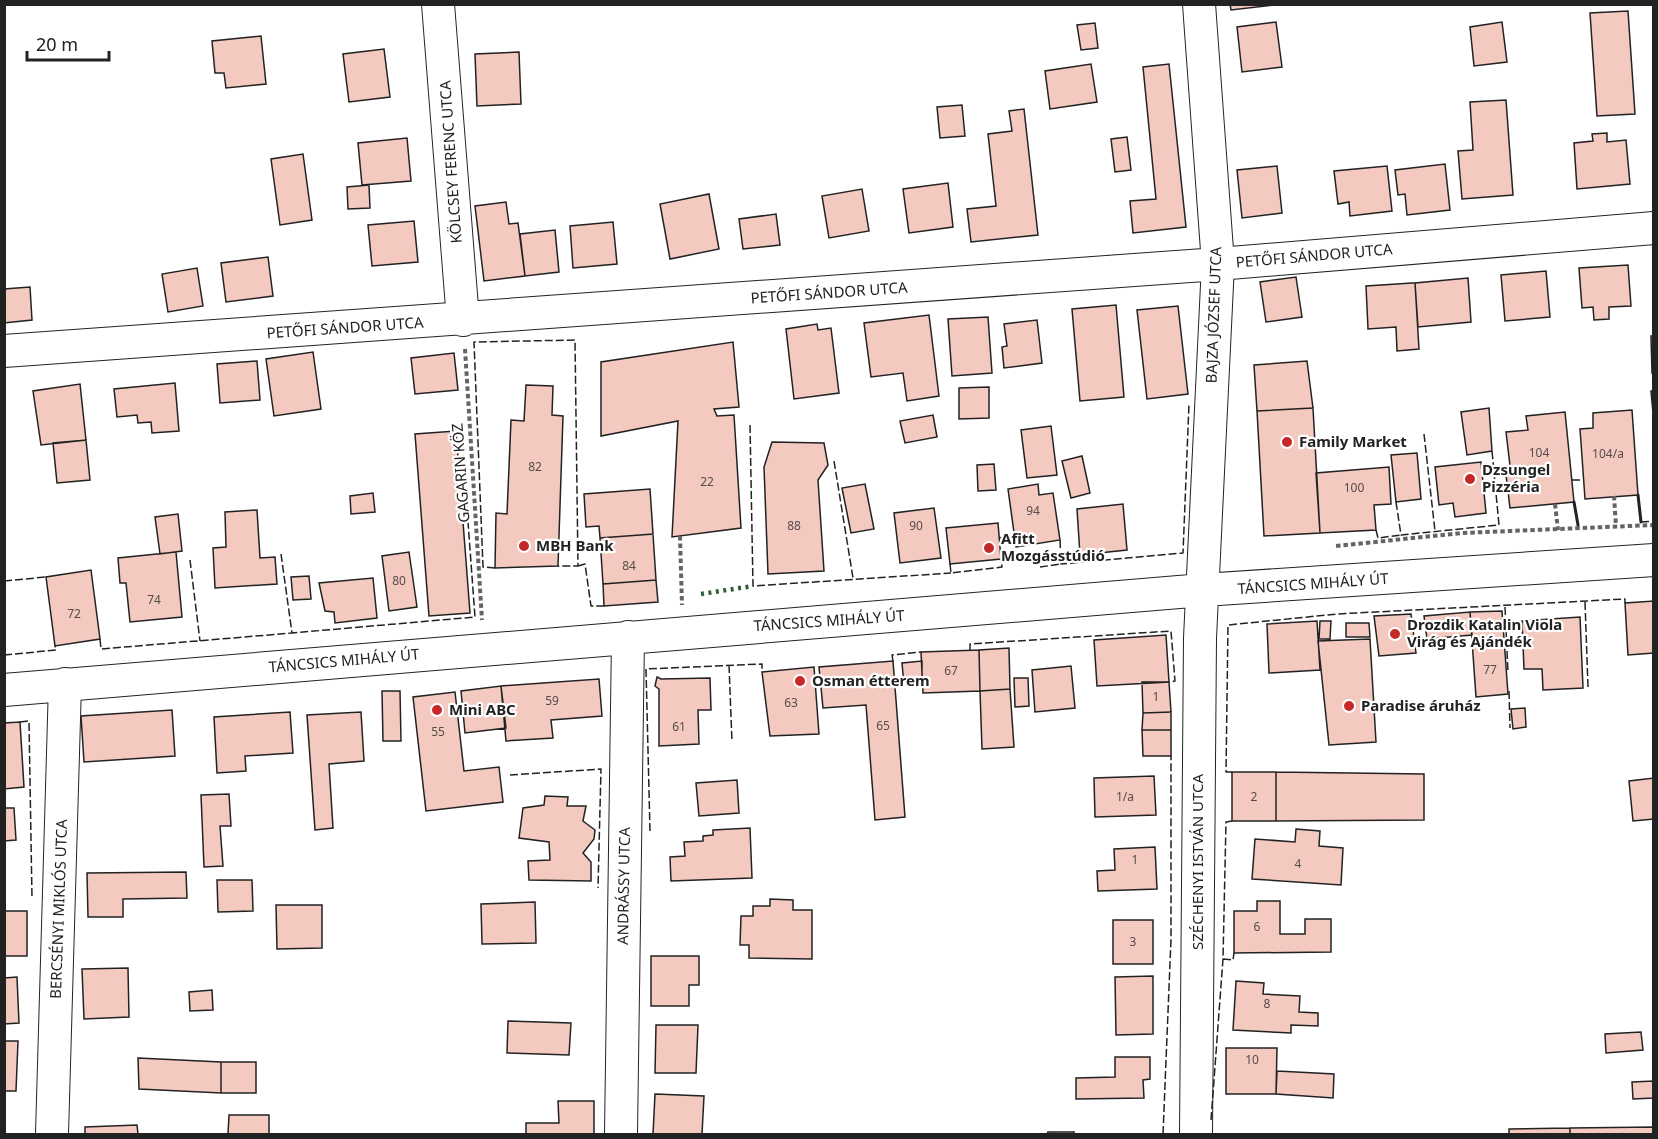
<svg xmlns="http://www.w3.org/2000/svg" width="1658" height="1139" font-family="'Noto Sans',sans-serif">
<rect width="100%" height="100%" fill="#fff"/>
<path fill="#f3c9c0" stroke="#222" stroke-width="1.5" d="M1230 4H1283L1231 10Z
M1628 11 1635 114 1597 116 1590 13Z
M1276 22 1282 67 1242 72 1237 27Z
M1502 22 1507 62 1474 66 1470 27Z
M1095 23 1098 48 1081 50 1077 25Z
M261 36 266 84 226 88 224 73H215L212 41Z
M384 49 390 97 349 102 343 54Z
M519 52 521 104 477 106 475 54Z
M1091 64 1097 102 1050 109 1045 71Z
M1169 64 1186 227 1133 233 1130 201 1156 199 1143 67Z
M1506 100 1513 195 1462 199 1458 151 1473 150 1470 102Z
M962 105 965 136 940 138 937 107Z
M1024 109 1038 235 971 242 967 209 996 206 988 134 1012 131 1009 111Z
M1607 133V142L1626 140 1630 184 1577 189 1574 143 1593 141 1592 134Z
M1127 137 1131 170 1115 172 1111 139Z
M407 138 411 181 362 185 358 143Z
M303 154 312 220 280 225 271 159Z
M1445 164 1450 210 1407 215 1405 194 1398 195 1395 170Z
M1277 166 1282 213 1242 218 1237 170Z
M1387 166 1392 211 1350 216 1349 202 1338 204 1334 171Z
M948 183 953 227 909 233 903 189Z
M369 185 370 208 348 209 347 187Z
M862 189 869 231 829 238 822 196Z
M709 194 719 249 670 259 660 204Z
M506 202 509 224 518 223 525 276 484 281 475 206Z
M776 214 780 245 743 249 739 219Z
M414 221 418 262 372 266 368 225Z
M613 222 617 264 573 268 570 226Z
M555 230 559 272 525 276 520 234Z
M268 257 273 296 226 302 221 263Z
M1628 265 1631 306 1609 307V319L1594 320 1593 307 1582 308 1579 268Z
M197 268 203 306 168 312 162 274Z
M1546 271 1550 317 1505 321 1501 275Z
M1296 277 1302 317 1266 322 1260 282Z
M1468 278 1471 322 1418 327 1415 283Z
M1412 283H1415L1419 349 1397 351 1396 327 1368 329 1366 286Z
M30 287 32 320 4 323V289Z
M1116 305 1124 397 1080 401 1072 309Z
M1178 306 1188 394 1147 399 1137 310Z
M929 315 939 396 907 401 903 373 871 377 864 323Z
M988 317 992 373 952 376 948 319Z
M1037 320 1042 363 1004 368 1002 347 1007 346 1004 324Z
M817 324 818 330 831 328 839 393 794 399 786 329Z
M1651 336H1654V373H1652Z
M733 342 739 407 714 409 717 416 734 415 741 528 672 537 678 421 601 436V362Z
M313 352 321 409 274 416 266 359Z
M454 353 458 390 415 394 411 358Z
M257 361 260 400 220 403 217 364Z
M1307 361 1313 408 1257 411 1254 365Z
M175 383 179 431 152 433 151 422 138 423 137 415 117 417 114 389Z
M80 384 86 440 41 445 33 391Z
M526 385 553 386 552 415 563 416 558 566 495 568 496 513 507 514 511 420 524 421Z
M989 387V418L959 419V388Z
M1651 391H1654V413H1653Z
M1313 408 1320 533 1264 536 1257 411Z
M1489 408 1492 451 1467 455 1461 412Z
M1632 410 1638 495 1585 499 1580 429 1593 428V413Z
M1565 412 1574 502 1510 508 1506 475 1511 474 1506 432 1528 430 1526 416Z
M933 415 937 437 905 443 900 421Z
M1051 426 1057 475 1027 478 1021 430Z
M456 431 470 613 429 616 415 434Z
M86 440 90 480 57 483 53 443Z
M772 442 824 443 828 465 818 480 824 571 768 574 764 467Z
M1417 453 1421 499 1396 502 1391 455Z
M1082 456 1090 493 1071 498 1062 461Z
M1481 462 1486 513 1455 517 1453 503 1439 505 1435 467Z
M994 464 996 490 978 491 977 465Z
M1389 467 1391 504 1374 505 1376 530 1320 533 1316 473Z
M865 484 874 529 851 533 842 488Z
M1038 484 1039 495 1053 493 1060 540 1016 547 1008 489Z
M650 489 653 534 600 538 599 526 586 527 584 494Z
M373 493 375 512 351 514 350 496Z
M1123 504 1127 550 1080 555 1077 509Z
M934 508 941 558 900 563 894 513Z
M257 510 260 558 275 557 277 584 215 588 213 548 226 547 225 512Z
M178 514 182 551 160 554 155 517Z
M998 523 1001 559 950 564 946 528Z
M653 534 656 580 603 584 600 538Z
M176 552 182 617 130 622 126 583H120L118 558Z
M409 552 417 607 389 611 382 556Z
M91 570 100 639 55 646 46 577Z
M309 576 311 599 293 600 291 577Z
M373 578 377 618 335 623 334 612 325 611 319 583Z
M656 580 658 602 604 606 603 584Z
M1654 601V653L1628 655 1625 603Z
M1502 611 1508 694 1476 697 1470 612Z
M1470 612 1472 635 1427 639 1424 616Z
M1411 614 1416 653 1379 656 1374 616Z
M1580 617 1583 688 1543 690 1542 669H1524L1522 621Z
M1317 621 1320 670 1269 673 1267 624Z
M1320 621H1331L1330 639H1319Z
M1346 623H1369L1370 637H1346Z
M1166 635 1169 682 1097 686 1094 640Z
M1370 639 1376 742 1329 745 1318 641Z
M1009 648 1010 689 980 691 979 650Z
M979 650 980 691 923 693 921 652Z
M893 661 905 817 875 820 866 705 823 708 819 667Z
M922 661V684L904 685 902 663Z
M1071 666 1075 708 1035 712 1032 670Z
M814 667 819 734 770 736 762 672Z
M657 677 661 679 710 678 711 710H698L699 744 659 746V689L655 686Z
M1014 678H1028L1029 706 1015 707Z
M599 679 602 716 551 720 553 738 506 741 501 686Z
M1142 682H1169L1171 712 1143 713Z
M501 686 506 728 465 733 461 691Z
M1010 689 1014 747 982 749 980 691Z
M382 691H400L401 741H383Z
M455 692 464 771 499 767 503 802 426 811 413 697Z
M1525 708 1526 727 1513 729 1511 709Z
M172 710 175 756 84 762 81 716Z
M290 712 293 753 245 756 246 771 217 773 214 717Z
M361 712 364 761 329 764 333 828 315 830 307 715Z
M1171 712V730H1142L1143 713Z
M20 722 24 787 4 789V723Z
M1142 730H1171V756H1143Z
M1232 772H1276V821H1232Z
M1276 772 1424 774V820L1276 821Z
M1154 776 1156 815 1095 817 1094 778Z
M1654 778V819L1633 821 1629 781Z
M737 780 739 813 699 816 696 783Z
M229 794 231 826H220L223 866 204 867 201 795Z
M545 796 568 797 567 806H586L583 821 595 830 594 839 583 853 591 862V881L529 880 528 861 550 860 549 842 519 838 523 808 544 805Z
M4 808H14L16 840 4 841Z
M750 828 752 878 671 881 670 857 685 856 684 842 703 841V836L713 835V830Z
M1296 829 1320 831 1319 846 1343 848 1341 885 1252 879 1255 839 1295 842Z
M1155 847 1157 889 1098 891 1097 871 1115 870 1114 849Z
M186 872 187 898 123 899V917H88L87 873Z
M217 880H252L253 911 218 912Z
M770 899 793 900V910H812V959L749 958V945H740L741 916H753V906H770Z
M1257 901H1280V934H1305V919H1331V952L1234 953V911H1257Z
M535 902 536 943 482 944 481 904Z
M276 905H322V948L277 949Z
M4 911H27V956H4Z
M1113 920H1153V964H1113Z
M651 956H699V985H689V1006H651Z
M128 968 129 1017 84 1019 82 969Z
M1153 976V1034L1116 1035 1115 977Z
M17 977 19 1023 4 1024V978Z
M1236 981 1264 983 1263 994 1300 996 1299 1012 1318 1013V1026L1291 1025V1033L1233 1030Z
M212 990 213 1010 190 1011 189 992Z
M508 1021 571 1023 569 1055 507 1053Z
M656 1025H698L696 1073H655Z
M1641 1032 1643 1050 1606 1053 1605 1034Z
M4 1041H18L16 1091H4Z
M1226 1048H1277L1276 1094H1226Z
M1115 1057H1150V1079L1143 1080 1144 1098 1076 1099V1078L1115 1077Z
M138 1058 221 1062V1093L139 1089Z
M221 1062H256V1093H221Z
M1277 1071 1334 1074 1333 1098 1276 1094Z
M1654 1081V1098L1633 1099 1632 1082Z
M655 1094 704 1096 702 1134H653Z
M558 1101H594V1134H526V1123H559Z
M229 1115H269V1134H228Z
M137 1125 138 1134H85V1127Z
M1654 1127V1134H1570V1128Z
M1570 1128V1134H1509V1129Z
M1048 1132H1074L1073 1134H1047Z"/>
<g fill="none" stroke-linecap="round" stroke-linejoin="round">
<defs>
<path id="minor" d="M438 4 463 320
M4 351 1218 264 1654 228
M4 690 1203 590 1654 560
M52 1134 65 684
M621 1134 628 637
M1196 1134 1200 638 1218 264 1199 4"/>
</defs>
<use href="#minor" stroke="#222" stroke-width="34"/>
<path stroke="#646464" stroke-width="4" stroke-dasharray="4.5 3" stroke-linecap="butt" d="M465 349 482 620
M1614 496 1616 526
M1555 504 1558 530
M680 536 682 605
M1336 546 1462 533 1654 525"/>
<use href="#minor" stroke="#fff" stroke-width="32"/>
<path stroke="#2f5e38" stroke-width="4.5" stroke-dasharray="3 4.5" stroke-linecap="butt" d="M701 594 753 586"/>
<path stroke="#222" stroke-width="1.5" stroke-dasharray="8 3" stroke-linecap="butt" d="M750 425 753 586 951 573
M1424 434 1435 531
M834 461 853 578
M1572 480H1583
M1495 492 1508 491
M1396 502 1401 535 1499 525 1492 451
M1641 522 1654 521
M1376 530 1378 538 1401 535
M999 538 1015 535
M1060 540 1061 564 1183 553 1189 404
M281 554 292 633 475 617 461 427
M190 560 200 641
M950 564 951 573 1002 567 1001 559
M578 566 585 564 591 606H604
M1040 567 1061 564
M495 568 483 567 474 342 575 340 578 566H558
M4 581 46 577
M1585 602 1588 687
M1505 607 1508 673
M100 639 101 649 292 633
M970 651V644L1171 631 1175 681 1169 682
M4 655 56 650 55 646
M893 661 892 655 921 652
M729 665 732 742
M1509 691 1510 728
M20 722 29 721 32 898
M1232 772H1226L1228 625 1337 614 1625 599V603
M510 775 601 769 598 888
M650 831 646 669 762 664V672
M1223 959 1233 960 1234 953
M1211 1120 1223 959 1226 822 1232 821
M1163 1134 1171 939V756"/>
<path stroke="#222" stroke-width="3" d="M1638 495 1641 522
M1574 502 1578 525"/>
</g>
<g fill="#c62828" stroke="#fff" stroke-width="2">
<circle cx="1287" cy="442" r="6"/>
<circle cx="1470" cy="479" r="6"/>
<circle cx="524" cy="546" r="6"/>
<circle cx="989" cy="548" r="6"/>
<circle cx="1395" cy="634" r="6"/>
<circle cx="800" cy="681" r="6"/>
<circle cx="1349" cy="706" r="6"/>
<circle cx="437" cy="710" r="6"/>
</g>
<g text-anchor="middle" stroke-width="4.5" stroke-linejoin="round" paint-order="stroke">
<g font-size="12" fill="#564c4a">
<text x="1539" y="457">104</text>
<text x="1608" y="458">104/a</text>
<text x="535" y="471">82</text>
<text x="707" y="486">22</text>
<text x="1354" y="492">100</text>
<text x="1033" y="515">94</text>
<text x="794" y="530">88</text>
<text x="916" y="530">90</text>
<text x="629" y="570">84</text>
<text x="399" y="585">80</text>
<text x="154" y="604">74</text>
<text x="74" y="618">72</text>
<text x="1490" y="674">77</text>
<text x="951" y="675">67</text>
<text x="1156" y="701">1</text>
<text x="552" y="705">59</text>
<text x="791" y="707">63</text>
<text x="883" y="730">65</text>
<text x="679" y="731">61</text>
<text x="438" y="736">55</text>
<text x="1125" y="801">1/a</text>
<text x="1254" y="801">2</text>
<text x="1135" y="864">1</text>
<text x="1298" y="868">4</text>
<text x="1257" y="931">6</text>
<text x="1133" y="946">3</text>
<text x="1267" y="1008">8</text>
<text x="1252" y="1064">10</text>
</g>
<g font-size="15" fill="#222" stroke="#fff">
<text transform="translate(451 162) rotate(-94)" y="5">KÖLCSEY FERENC UTCA</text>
<text transform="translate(1314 256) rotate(-5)" y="5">PETŐFI SÁNDOR UTCA</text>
<text transform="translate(829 293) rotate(-4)" y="5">PETŐFI SÁNDOR UTCA</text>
<text transform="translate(1214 315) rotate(-88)" y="5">BAJZA JÓZSEF UTCA</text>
<text transform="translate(345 328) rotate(-4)" y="5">PETŐFI SÁNDOR UTCA</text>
<text transform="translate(461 473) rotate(-94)" y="5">GAGARIN KÖZ</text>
<text transform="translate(1313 584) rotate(-4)" y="5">TÁNCSICS MIHÁLY ÚT</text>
<text transform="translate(829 621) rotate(-4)" y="5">TÁNCSICS MIHÁLY ÚT</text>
<text transform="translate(344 661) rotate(-5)" y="5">TÁNCSICS MIHÁLY ÚT</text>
<text transform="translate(1198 862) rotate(-90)" y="5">SZÉCHENYI ISTVÁN UTCA</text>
<text transform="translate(624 886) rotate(-89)" y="5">ANDRÁSSY UTCA</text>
<text transform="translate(59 909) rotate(-88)" y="5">BERCSÉNYI MIKLÓS UTCA</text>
</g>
<g font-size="15" font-weight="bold" fill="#222" stroke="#fff" text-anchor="start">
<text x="1299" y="447">Family Market</text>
<text x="1482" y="475">Dzsungel<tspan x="1482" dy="17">Pizzéria</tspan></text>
<text x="1001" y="544">Afitt<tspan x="1001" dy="17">Mozgásstúdió</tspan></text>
<text x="536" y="551">MBH Bank</text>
<text x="1407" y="630">Drozdik Katalin Viola<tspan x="1407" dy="17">Virág és Ajándék</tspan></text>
<text x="812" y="686">Osman étterem</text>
<text x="1361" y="711">Paradise áruház</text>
<text x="449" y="715">Mini ABC</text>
</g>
</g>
<rect width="1658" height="1139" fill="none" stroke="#222222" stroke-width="12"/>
<path d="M27 51v9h82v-9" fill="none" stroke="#222222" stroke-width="3"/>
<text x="36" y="51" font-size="18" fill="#222222" stroke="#ffffff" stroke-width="4.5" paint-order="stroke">20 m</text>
</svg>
